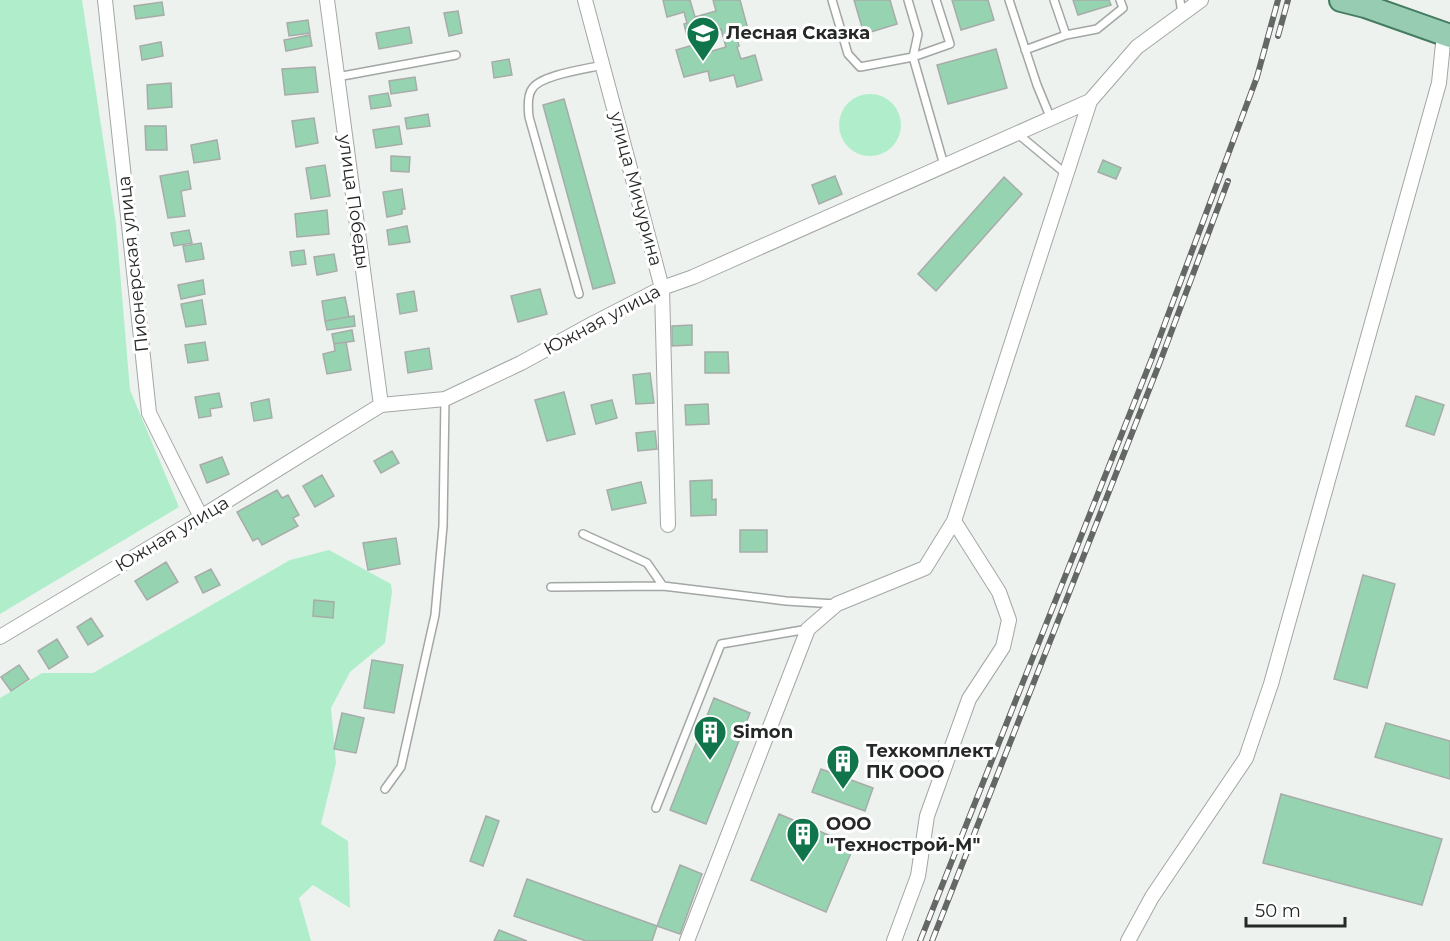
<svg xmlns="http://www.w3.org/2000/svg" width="1450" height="941" font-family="Montserrat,sans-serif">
<rect width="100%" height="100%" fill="#edf2ef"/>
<path fill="#b0eecb" d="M0 0H82L116 224 130 390 179 507 0 614Z
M839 125a31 31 0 1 1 62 0a31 31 0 1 1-62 0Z
M329 550 391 584 392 592 385 643 350 672 331 708 336 763 321 824 348 841 350 908 313 885 299 898 311 941H0V698L42 673H93L290 560Z"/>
<path fill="#96d3b1" stroke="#a7aca9" stroke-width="1.5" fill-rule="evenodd" d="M663 0H690L695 17 716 11 713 0H740L749 33 737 37 739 46 737 47 741 59 755 55 762 80 737 87 734 75 710 81 708 71 684 77 676 50 693 45 690 35 687 36 684 24 687 23 684 12 667 17ZM721 29 726 47 705 53 700 34Z
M854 0H890L897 24 864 34Z
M952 0H988L994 20 961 30Z
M1073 0H1109L1111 5 1078 15Z
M162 2 164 15 136 19 134 6Z
M458 11 462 33 449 36 444 13Z
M308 20 310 33 289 36 287 23Z
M409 27 412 43 379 49 376 33Z
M310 35 312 46 286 51 284 40Z
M161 42 163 56 142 60 140 46Z
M996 49 1007 88 948 104 937 65Z
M509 59 512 75 494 78 492 62Z
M315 67 318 92 285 95 282 69Z
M415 77 417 90 391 94 389 81Z
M171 83 172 107 148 109 147 85Z
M388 93 391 106 371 109 369 96Z
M564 99 615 283 593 289 543 105Z
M428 114 430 126 407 129 405 118Z
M314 118 318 143 296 147 292 121Z
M145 126H166L167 150H146Z
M399 126 402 144 376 148 373 130Z
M217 140 220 159 194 163 191 145Z
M391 156 410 157 409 172 391 171Z
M1103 160 1121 168 1116 179 1098 172Z
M325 165 330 196 311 199 306 168Z
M188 171 191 189 181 191 185 216 168 218 160 176Z
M835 176 842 194 819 204 812 185Z
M1004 177 1022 194 936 291 918 274Z
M402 189 405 209H402V214L387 217 383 192Z
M327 210 329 234 297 237 295 214Z
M407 226 410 242 389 245 387 230Z
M189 230 192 243 174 246 171 233Z
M201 243 204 259 186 262 183 246Z
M304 250 306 264 292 266 290 252Z
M334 254 337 271 317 275 314 257Z
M203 280 205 294 181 299 178 285Z
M540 289 547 314 518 322 511 296Z
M414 291 417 311 400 314 397 294Z
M345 297 349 317 325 321 322 301Z
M202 300 206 324 186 327 181 304Z
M354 316 355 326 327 330 325 321Z
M692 325V345L672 346V326Z
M352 330 354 341 334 344 332 334Z
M205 342 208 360 188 363 185 345Z
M346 342 351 370 327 374 323 354 335 351 334 344Z
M429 348 432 369 408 373 405 352Z
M705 352H728L729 373H705Z
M650 373 654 403 636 404 633 375Z
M564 392 575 434 547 441 535 400Z
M219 393 222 407 210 409 211 416 199 418 195 397Z
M1416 396 1444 405 1434 435 1406 426Z
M269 399 272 418 254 421 251 403Z
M612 400 617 418 596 424 591 405Z
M708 404 709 424 686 425 685 405Z
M655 431 657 449 638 451 636 433Z
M392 451 399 463 381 473 374 461Z
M222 457 229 474 207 483 200 465Z
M322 475 334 496 315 507 303 486Z
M712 480V500L716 499V515L691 516 690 481Z
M641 482 646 503 612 510 607 490Z
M277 490 282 498 288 495 299 515 293 518 298 526 262 545 258 538 253 541 237 512Z
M740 530H767V552H740Z
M396 538 400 564 368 570 363 543Z
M166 562 178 582 147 600 135 581Z
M211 569 220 585 203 593 195 577Z
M1363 575 1395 584 1367 688 1334 679Z
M314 600 334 602 333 618 313 616Z
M91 618 103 636 88 645 77 627Z
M57 639 68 657 49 669 38 651Z
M372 660 403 665 394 713 364 708Z
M19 665 29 679 11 691 1 677Z
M714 698 750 713 706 824 670 810Z
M342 713 364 718 356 753 334 749Z
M1386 723 1450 741V779L1375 757Z
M821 769 873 788 865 811 812 792Z
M1281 794 1442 839 1422 905 1263 863Z
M779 814 854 846 826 912 751 880Z
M486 816 499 821 483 866 470 861Z
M680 865 702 874 680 934 657 926Z
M527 879 657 926 652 941H586L514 916Z
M499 930 527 941H494Z"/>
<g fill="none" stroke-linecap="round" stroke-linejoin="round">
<defs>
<path id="lane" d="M832 0 848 54 860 67 913 57 918 34 908 0
M936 0 950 44 913 57 944 165
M1009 0 1037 85 1051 119
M1180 0 1182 14
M1066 35 1097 29 1123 8 1120 0
M1025 50 1066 35 1054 0
M337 77 456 55
M1018 134 1066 174
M579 294 529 117C528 108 527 96 532 89 540 75 586 69 603 65
M583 534 647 563 663 586
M551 587 663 586 786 601 836 604
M385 789 401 767 435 615 443 526 445 399
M656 808 721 644 808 629"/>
<path id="street" d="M105 0 149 413 201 517
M327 0 381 405
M585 0 662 288 668 525
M0 637 201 517 381 405 445 399 521 363 594 323 662 288 693 277 1090 101 1137 47 1201 0
M687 941 808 629 837 604 925 568 954 521 1090 101
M894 941 918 876 927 816 969 699 1003 647 1009 620 999 592 954 521
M1128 941 1152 897 1246 758 1271 684 1439 83 1444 34"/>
<path id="primary" d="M1341 0 1365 6 1450 36"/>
</defs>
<use href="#lane" stroke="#a3a7a4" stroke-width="10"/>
<use href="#street" stroke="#a3a7a4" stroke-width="16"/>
<use href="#primary" stroke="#447c60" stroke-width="26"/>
<use href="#lane" stroke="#fff" stroke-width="7"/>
<use href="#street" stroke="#fff" stroke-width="14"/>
<use href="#primary" stroke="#98ccb2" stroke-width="22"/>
<defs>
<path id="rail" d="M1278 36 1288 0
M920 941 1152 358 1257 77 1278 0
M932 941 1160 362 1228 181"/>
</defs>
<use href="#rail" stroke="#656766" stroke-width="6"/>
<use href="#rail" stroke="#fff" stroke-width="4" stroke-dasharray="11" stroke-linecap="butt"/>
</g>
<defs>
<symbol id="school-pin" viewBox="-11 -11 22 30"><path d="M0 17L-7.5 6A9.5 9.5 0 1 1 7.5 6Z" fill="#11754c" stroke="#fff"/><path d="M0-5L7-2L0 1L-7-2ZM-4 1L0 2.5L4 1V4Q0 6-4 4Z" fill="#fff"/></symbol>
<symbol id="building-pin" viewBox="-11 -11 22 30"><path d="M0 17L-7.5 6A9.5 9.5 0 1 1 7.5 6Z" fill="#11754c" stroke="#fff"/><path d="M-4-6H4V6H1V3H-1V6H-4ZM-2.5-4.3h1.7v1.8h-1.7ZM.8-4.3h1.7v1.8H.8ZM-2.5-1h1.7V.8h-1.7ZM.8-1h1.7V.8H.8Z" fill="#fff"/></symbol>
</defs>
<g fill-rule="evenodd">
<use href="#school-pin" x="684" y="14" width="38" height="52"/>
<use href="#building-pin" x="691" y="713" width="38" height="52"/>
<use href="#building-pin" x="824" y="742" width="38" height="52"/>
<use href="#building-pin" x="784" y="815" width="38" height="52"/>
</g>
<g text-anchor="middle" stroke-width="6" stroke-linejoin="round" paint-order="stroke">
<g font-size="18" font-weight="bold" fill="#262827" stroke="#fff" text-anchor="start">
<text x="726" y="39">Лесная Сказка</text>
<text x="733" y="738">Simon</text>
<text x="866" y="757">Техкомплект<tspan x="866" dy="21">ПК ООО</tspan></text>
<text x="826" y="830">ООО<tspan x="826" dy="21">"Технострой-М"</tspan></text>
</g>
<g font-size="18" fill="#262827" stroke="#fff">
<text transform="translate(636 189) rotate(75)" y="6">улица Мичурина</text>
<text transform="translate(354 202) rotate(82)" y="6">улица Победы</text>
<text transform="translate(133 264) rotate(-96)" y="6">Пионерская улица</text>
<text transform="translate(602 320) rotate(-28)" y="6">Южная улица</text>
<text transform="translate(172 534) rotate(-31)" y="6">Южная улица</text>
</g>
</g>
<path d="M1246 917v9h99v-9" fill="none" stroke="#262827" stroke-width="3"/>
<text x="1255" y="917" font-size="18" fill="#262827" stroke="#ffffff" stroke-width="4.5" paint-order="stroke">50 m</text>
</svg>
